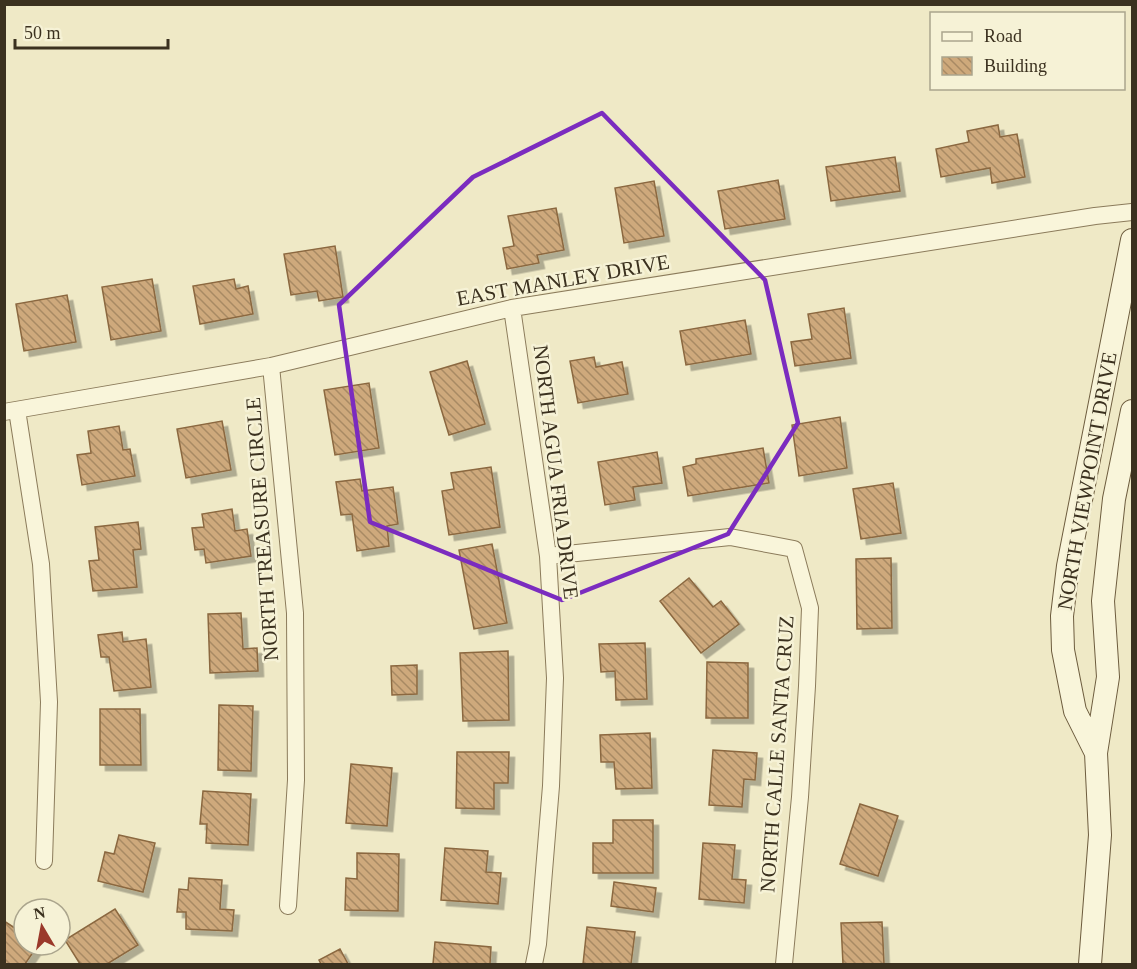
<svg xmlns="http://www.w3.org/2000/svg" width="1137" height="969" font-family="'Times New Roman',serif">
<defs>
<pattern id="building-back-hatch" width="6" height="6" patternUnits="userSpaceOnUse" patternTransform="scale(1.5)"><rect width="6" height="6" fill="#cea97b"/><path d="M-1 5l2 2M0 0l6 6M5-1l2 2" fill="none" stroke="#a88a64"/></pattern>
<filter id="shadow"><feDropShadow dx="5.5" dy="5.5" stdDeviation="0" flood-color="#0004"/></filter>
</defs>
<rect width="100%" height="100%" fill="#efe9c6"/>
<path fill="url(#building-back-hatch)" stroke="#8b6840" stroke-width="1.5" filter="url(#shadow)" d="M998 125 1000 137 1017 134 1025 177 992 183 990 168 941 177 936 149 969 142 967 131Z
M895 157 900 191 831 201 826 167Z
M778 180 785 219 725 229 718 191Z
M654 181 664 236 624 243 615 188Z
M556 208 564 250 537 255 539 263 507 269 503 248 514 246 508 216Z
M335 246 343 297 319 301 317 291 291 295 284 254Z
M152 279 161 331 111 340 102 287Z
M234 279 236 289 248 286 253 314 200 324 193 286Z
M67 295 76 342 24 351 16 304Z
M844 308 851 358 795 366 791 342 812 339 808 314Z
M745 320 751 354 686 365 680 331Z
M594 357 596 367 622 362 628 394 578 403 570 361Z
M467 361 485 424 449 435 430 372Z
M369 383 379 448 335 455 324 390Z
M840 417 847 468 799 476 792 425Z
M222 421 231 470 186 478 177 429Z
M119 426 123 450 130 449 135 476 82 485 77 455 91 453 88 431Z
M763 448 769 483 688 496 683 467 696 464V459Z
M657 452 662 483 633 487 635 500 605 505 598 462Z
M491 467 500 527 449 535 442 491 454 489 451 473Z
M360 479 362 491 393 487 398 524 387 526 389 546 357 551 352 514 341 515 336 482Z
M893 483 901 533 861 539 853 489Z
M232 509 235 531 247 529 251 556 206 563 204 549 195 550 192 528 204 527 202 514Z
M138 522 141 549 133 550 137 587 93 591 89 561 99 560 95 527Z
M492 544 507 623 474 629 459 550Z
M891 558 892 628 857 629 856 559Z
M689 578 713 607 721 601 739 624 701 653 660 601Z
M241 613 243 649 257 648 258 671 210 673 208 614Z
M122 632 123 642 146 639 151 687 114 691 109 657H101L98 635Z
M645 643 647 699 616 700 615 671 601 672 599 644Z
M508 651 509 720 463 721 460 653Z
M707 662 748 663V718H706Z
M417 665V694L392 695 391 666Z
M219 705 253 706 251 771 218 770Z
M100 709H140L141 765H100Z
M650 733 652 788 616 789 614 762H601L600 735Z
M713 750 757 753 755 780 744 779 742 807 709 805Z
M457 752H509L508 783H494V809L456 808Z
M351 764 392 768 387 826 346 823Z
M203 791 251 794 248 845 206 843 207 824H200Z
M860 804 898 816 878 876 840 864Z
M613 820H653V873H593V843H613Z
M119 835 155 843 143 892 98 881 105 852 114 854Z
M703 843 735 845 732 879 746 880 744 903 699 899Z
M445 848 488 851 486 872 501 873 498 904 441 900Z
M357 853 399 854 398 911 345 910 346 878 357 879Z
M189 878 222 880 220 909 234 910 232 931 186 929V912H177L179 889 188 890Z
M614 882 656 888 653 912 611 906Z
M115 909 138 945 107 964H80L65 940Z
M4 921 24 934V945H38L25 964H4Z
M882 922 884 964H843L841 923Z
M587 927 635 932 631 964H583Z
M435 942 491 947 490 964H433Z
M340 949 348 964H321L319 960Z"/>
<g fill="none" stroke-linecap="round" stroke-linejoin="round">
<defs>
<path id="street" d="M512 308 548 556 555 678 551 786 538 944 534 964
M271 366 295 613 296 780 288 906
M17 410 41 564 49 702 44 861
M4 412 271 366 512 308 1095 216 1132 212
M548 556 730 537 794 549 810 608 807 686 800 797 784 964"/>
<path id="secondary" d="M1096 753 1075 711 1063 650 1062 616 1068 566 1132 240
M1090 964 1100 835 1096 753 1108 677 1103 601 1114 499 1132 411"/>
</defs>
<use href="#street" stroke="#8b7b5b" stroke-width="18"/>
<use href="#secondary" stroke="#6d5c3e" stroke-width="24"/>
<use href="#street" stroke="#f9f5da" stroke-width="16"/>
<use href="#secondary" stroke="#f9f5da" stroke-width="22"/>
</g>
<path fill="none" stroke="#7b2cbf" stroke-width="4.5" stroke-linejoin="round" d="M602 113 765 280 798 423 728 534 562 600 370 522 339 305 473 177Z"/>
<g text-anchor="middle" stroke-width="5" stroke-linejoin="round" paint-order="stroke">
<g font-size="21" fill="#3b311f" stroke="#f6f2d6">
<text transform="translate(563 280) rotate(-10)" y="7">EAST MANLEY DRIVE</text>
<text transform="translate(556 472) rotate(83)" y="7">NORTH AGUA FRIA DRIVE</text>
<text transform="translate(1087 481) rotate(-80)" y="7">NORTH VIEWPOINT DRIVE</text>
<text transform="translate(262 529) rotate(-94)" y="7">NORTH TREASURE CIRCLE</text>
<text transform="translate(777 754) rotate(-86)" y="7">NORTH CALLE SANTA CRUZ</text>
</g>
</g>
<rect width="1137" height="969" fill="none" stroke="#3b311f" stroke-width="12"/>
<rect x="930" y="12" width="195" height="78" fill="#f6f2d6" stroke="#aba58d" stroke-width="1.5"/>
<rect x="942" y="32" width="30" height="9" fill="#f9f5da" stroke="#aba58d" stroke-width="1.5"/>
<text x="984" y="42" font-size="18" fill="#3b311f">Road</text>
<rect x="942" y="57" width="30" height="18" fill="url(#building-back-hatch)" stroke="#aba58d" stroke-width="1.5"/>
<text x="984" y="72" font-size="18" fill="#3b311f">Building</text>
<g transform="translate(42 927) rotate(350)"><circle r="28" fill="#f6f2d6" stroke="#aba58d" stroke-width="1.5"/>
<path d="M0-4.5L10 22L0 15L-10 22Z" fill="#9b392a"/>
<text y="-9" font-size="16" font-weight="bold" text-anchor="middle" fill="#3b311f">N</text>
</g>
<path d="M15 39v9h153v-9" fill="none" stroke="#3b311f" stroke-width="3"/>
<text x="24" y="39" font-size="18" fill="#3b311f" stroke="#f6f2d6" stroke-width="4.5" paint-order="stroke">50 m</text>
</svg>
